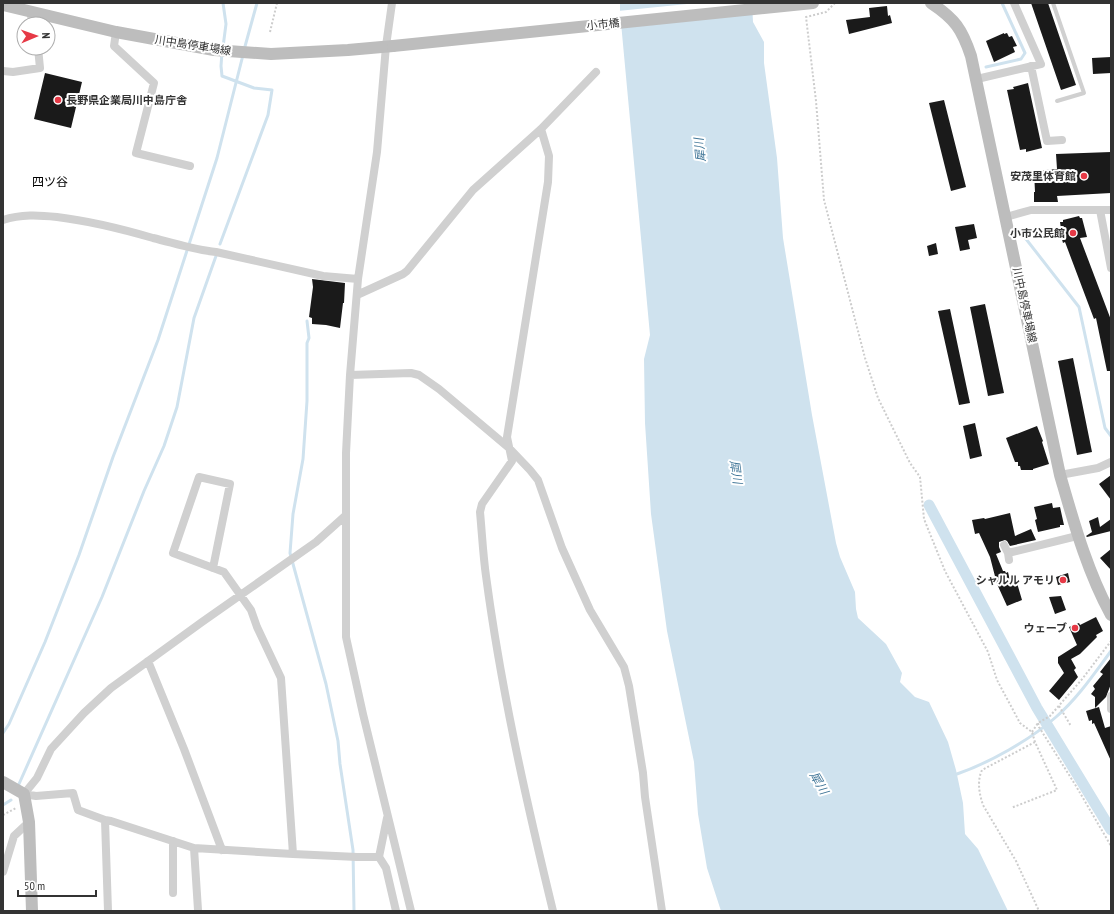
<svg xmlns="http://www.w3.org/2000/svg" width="1114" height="914" font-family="'PT Sans Narrow','Noto Sans JP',sans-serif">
<rect width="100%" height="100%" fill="#fff"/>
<path fill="#cfe2ee" d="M620 3H752L753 22 764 42V63L777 158 783 238 812 415 836 543 840 557 855 592 856 609 858 618 886 644 902 673 900 682 915 697 929 702 948 742 956 770 963 803 965 834 978 849 1008 911H721L707 868 698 814 694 762 667 631 651 514 645 423 644 359 650 335 620 12Z"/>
<path fill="#fff" d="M697 3H754V14L619 27 618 11Z"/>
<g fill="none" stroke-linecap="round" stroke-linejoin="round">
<path stroke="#cfe2ee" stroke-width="3" d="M223 3 226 24 223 47
M244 50 257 3
M986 67 1021 59 1025 53 1002 3
M1019 230 1079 307 1105 428 1111 436
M220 244 268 115 272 90 254 88 222 76 221 66 222 52
M307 321 309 338 307 343V401L303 459 293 514 290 553 326 684 338 741 340 764 353 850 354 911
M3 733 9 724 45 642 79 555 113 457 158 340 217 158 243 55
M957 774C989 763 1030 740 1056 717 1077 699 1094 674 1111 651
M19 784 102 597 144 491 164 446 177 407 194 318 216 256
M3 805 11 800"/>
<path stroke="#cfe2ee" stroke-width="11" d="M929 505 1037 708 1111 830"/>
</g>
<path fill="#1a1a1a" d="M1031 3H1048L1076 85 1061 90Z
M887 6 888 16 890 15 892 23 849 34 846 20 870 17 869 8Z
M1004 33V34L1007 33 1009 37 1012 36 1017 46 1013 47 1015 52 994 62 986 41Z
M1111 57V73L1093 74 1092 58Z
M45 73 82 82 71 128 34 119Z
M1028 83 1042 148 1026 152V149L1020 150 1007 90 1014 89 1013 87Z
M944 100 966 187 951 191 929 103Z
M1111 152V193L1057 196 1058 202H1034V192H1035L1034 171 1057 169 1056 154Z
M1079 216 1080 218H1082L1087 237 1080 238 1111 320V371H1107L1096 318 1094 319 1065 242 1063 243 1059 229H1061L1060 222H1063V220Z
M974 224 977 238 968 240 970 249 960 251 955 227Z
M936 243 938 254 929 256 927 246Z
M312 279 345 283 344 303H343L340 328 326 325 312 324V318L309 317 313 287Z
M985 304 1004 393 988 396 970 307Z
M950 309 970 403 959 405 938 311Z
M1073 358 1092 452 1077 455 1058 361Z
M975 423 982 456 970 459 963 426Z
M1037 426 1043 441 1042 442 1049 464 1033 469V470H1021L1020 466H1018V462H1015L1006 438Z
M1111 475V500L1099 484Z
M1052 503 1053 508 1060 507 1064 525H1060V527L1038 532 1035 520 1037 519 1034 507Z
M1010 513 1015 536 1031 529 1036 540 1010 546 1007 541 1005 540 999 542V547L1001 552 996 554 1003 571H1005L1006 573 1008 572 1011 585 1017 583 1022 600 1007 606 997 584 990 557 979 533 975 534 972 520 984 518 985 519Z
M1098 517 1100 527 1111 519V531L1087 537 1086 536 1092 532 1089 521Z
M1111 549V570L1100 558Z
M1068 573 1070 582 1058 585 1056 577Z
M1061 596 1066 610 1055 614 1049 597Z
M1096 617 1103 631 1096 635 1097 637 1080 654 1071 659 1076 668 1074 670 1078 677 1059 700 1049 691 1064 673 1058 663V657L1077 645 1069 627 1079 623 1080 625Z
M1111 658V684L1106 697 1095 708V697L1091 694 1095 689 1093 686 1103 674 1100 672Z
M1099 707 1105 728 1111 726V761L1094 723 1092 724V720L1089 721 1086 711Z"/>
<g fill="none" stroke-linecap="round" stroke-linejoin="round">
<path stroke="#cdcdcd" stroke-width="2" stroke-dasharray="2 2" stroke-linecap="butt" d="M835 3 826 12 806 17 816 101 824 200 865 358 878 398 910 463 920 477 924 519 945 571 988 652 997 680 1020 723 1032 732 1035 742 1057 790 1011 808
M270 32 277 3
M1059 706 1071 726
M1038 723 1039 727 1076 786 1111 846
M1032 732 1038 723 1050 716 1083 678 1111 641
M1035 742 982 770C977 781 979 793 983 805L1016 861 1039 911
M3 815 16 808"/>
<path stroke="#d0d0d0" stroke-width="4" d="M1053 3 1084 93 1057 101"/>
<path stroke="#d0d0d0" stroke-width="8" d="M392 3 386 46 377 152 358 279 350 375 346 453V637L363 714 411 911
M30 12 33 24
M116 32 114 46 154 83 136 153 190 166
M1031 66 1047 141 1062 140
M3 71 13 72 40 68 38 48
M977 79 1041 64 1014 3
M541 129 549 156 548 182 507 437 512 461 482 504 480 512C482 533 483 555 486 576 501 689 526 800 553 911
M1100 210 1111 268
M1006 217 1031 210H1111
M3 220C21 214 39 215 57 217 90 221 122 229 153 238 174 243 194 250 216 252L323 276 358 279
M357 295 403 274 407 271 473 190 541 129 596 72
M350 375 411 373 419 375 439 389 509 448 530 470 538 480 562 548 590 610 624 667 629 686 643 773 645 797 662 911
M1060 475 1098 468 1111 462
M1004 545 1008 553 1009 560
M1008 553 1077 536
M213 568 230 484 199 477 173 553 224 572 251 610 257 627 281 678 293 854 357 857H379L386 868 396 911
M148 661 184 749 222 850
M1111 696V709
M105 820 78 810 73 793 36 796 24 794 37 778 51 749 84 713 111 688 202 622 316 542 345 516
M194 848 198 910
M379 857 387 818
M3 872 14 836 29 822
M173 893V841
M108 911 105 820 111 821 194 848 293 854"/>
<path stroke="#bdbdbd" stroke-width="12" d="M931 3C955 19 962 29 971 56L1060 475C1074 523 1087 571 1111 615
M3 5 116 32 214 50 271 54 348 50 393 46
M3 782 24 794 29 822 32 911"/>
<path stroke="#bdbdbd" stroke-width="12" d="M393 46 813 3"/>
</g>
<g fill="#e63946" stroke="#fff" stroke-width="1.5">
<circle cx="58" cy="100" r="4"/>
<circle cx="1084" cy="176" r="4"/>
<circle cx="1073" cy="233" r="4"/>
<circle cx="1063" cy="580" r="4"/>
<circle cx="1075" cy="628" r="4"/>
</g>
<g text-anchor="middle" stroke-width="4" stroke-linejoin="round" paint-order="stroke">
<g font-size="11" fill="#333" stroke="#fff">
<text transform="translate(603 24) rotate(-6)" y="4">小市橋</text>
<text transform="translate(193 45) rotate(9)" y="4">川中島停車場線</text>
<text transform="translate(1025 305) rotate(78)" y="4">川中島停車場線</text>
</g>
<g font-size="11" font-weight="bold" fill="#333" stroke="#fff" text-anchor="end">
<text x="66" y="104" text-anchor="start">長野県企業局川中島庁舎</text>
<text x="1076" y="180">安茂里体育館</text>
<text x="1065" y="237">小市公民館</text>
<text x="1055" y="584">シャルル アモリ</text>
<text x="1067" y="632">ウェーブ</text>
</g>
<g font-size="12" font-style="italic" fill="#3f7597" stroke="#fff">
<text transform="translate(700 150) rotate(-96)" y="4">犀川</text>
<text transform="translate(736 472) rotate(82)" y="4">犀川</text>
<text transform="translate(819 783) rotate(60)" y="4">犀川</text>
</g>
<g font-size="12" fill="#000" stroke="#fff">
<text x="50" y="186">四ツ谷</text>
</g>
</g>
<rect width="1114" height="914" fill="none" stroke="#333333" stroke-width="8"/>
<g transform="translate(36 36) rotate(88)"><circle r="19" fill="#ffffff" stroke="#adadad"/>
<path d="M0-3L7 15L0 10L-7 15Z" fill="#e63946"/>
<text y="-6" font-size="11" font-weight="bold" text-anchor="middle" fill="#333333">N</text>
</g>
<path d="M18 890v6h78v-6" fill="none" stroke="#333333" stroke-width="2"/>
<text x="24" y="890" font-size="12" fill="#333333" stroke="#ffffff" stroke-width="3" paint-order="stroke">50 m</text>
</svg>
